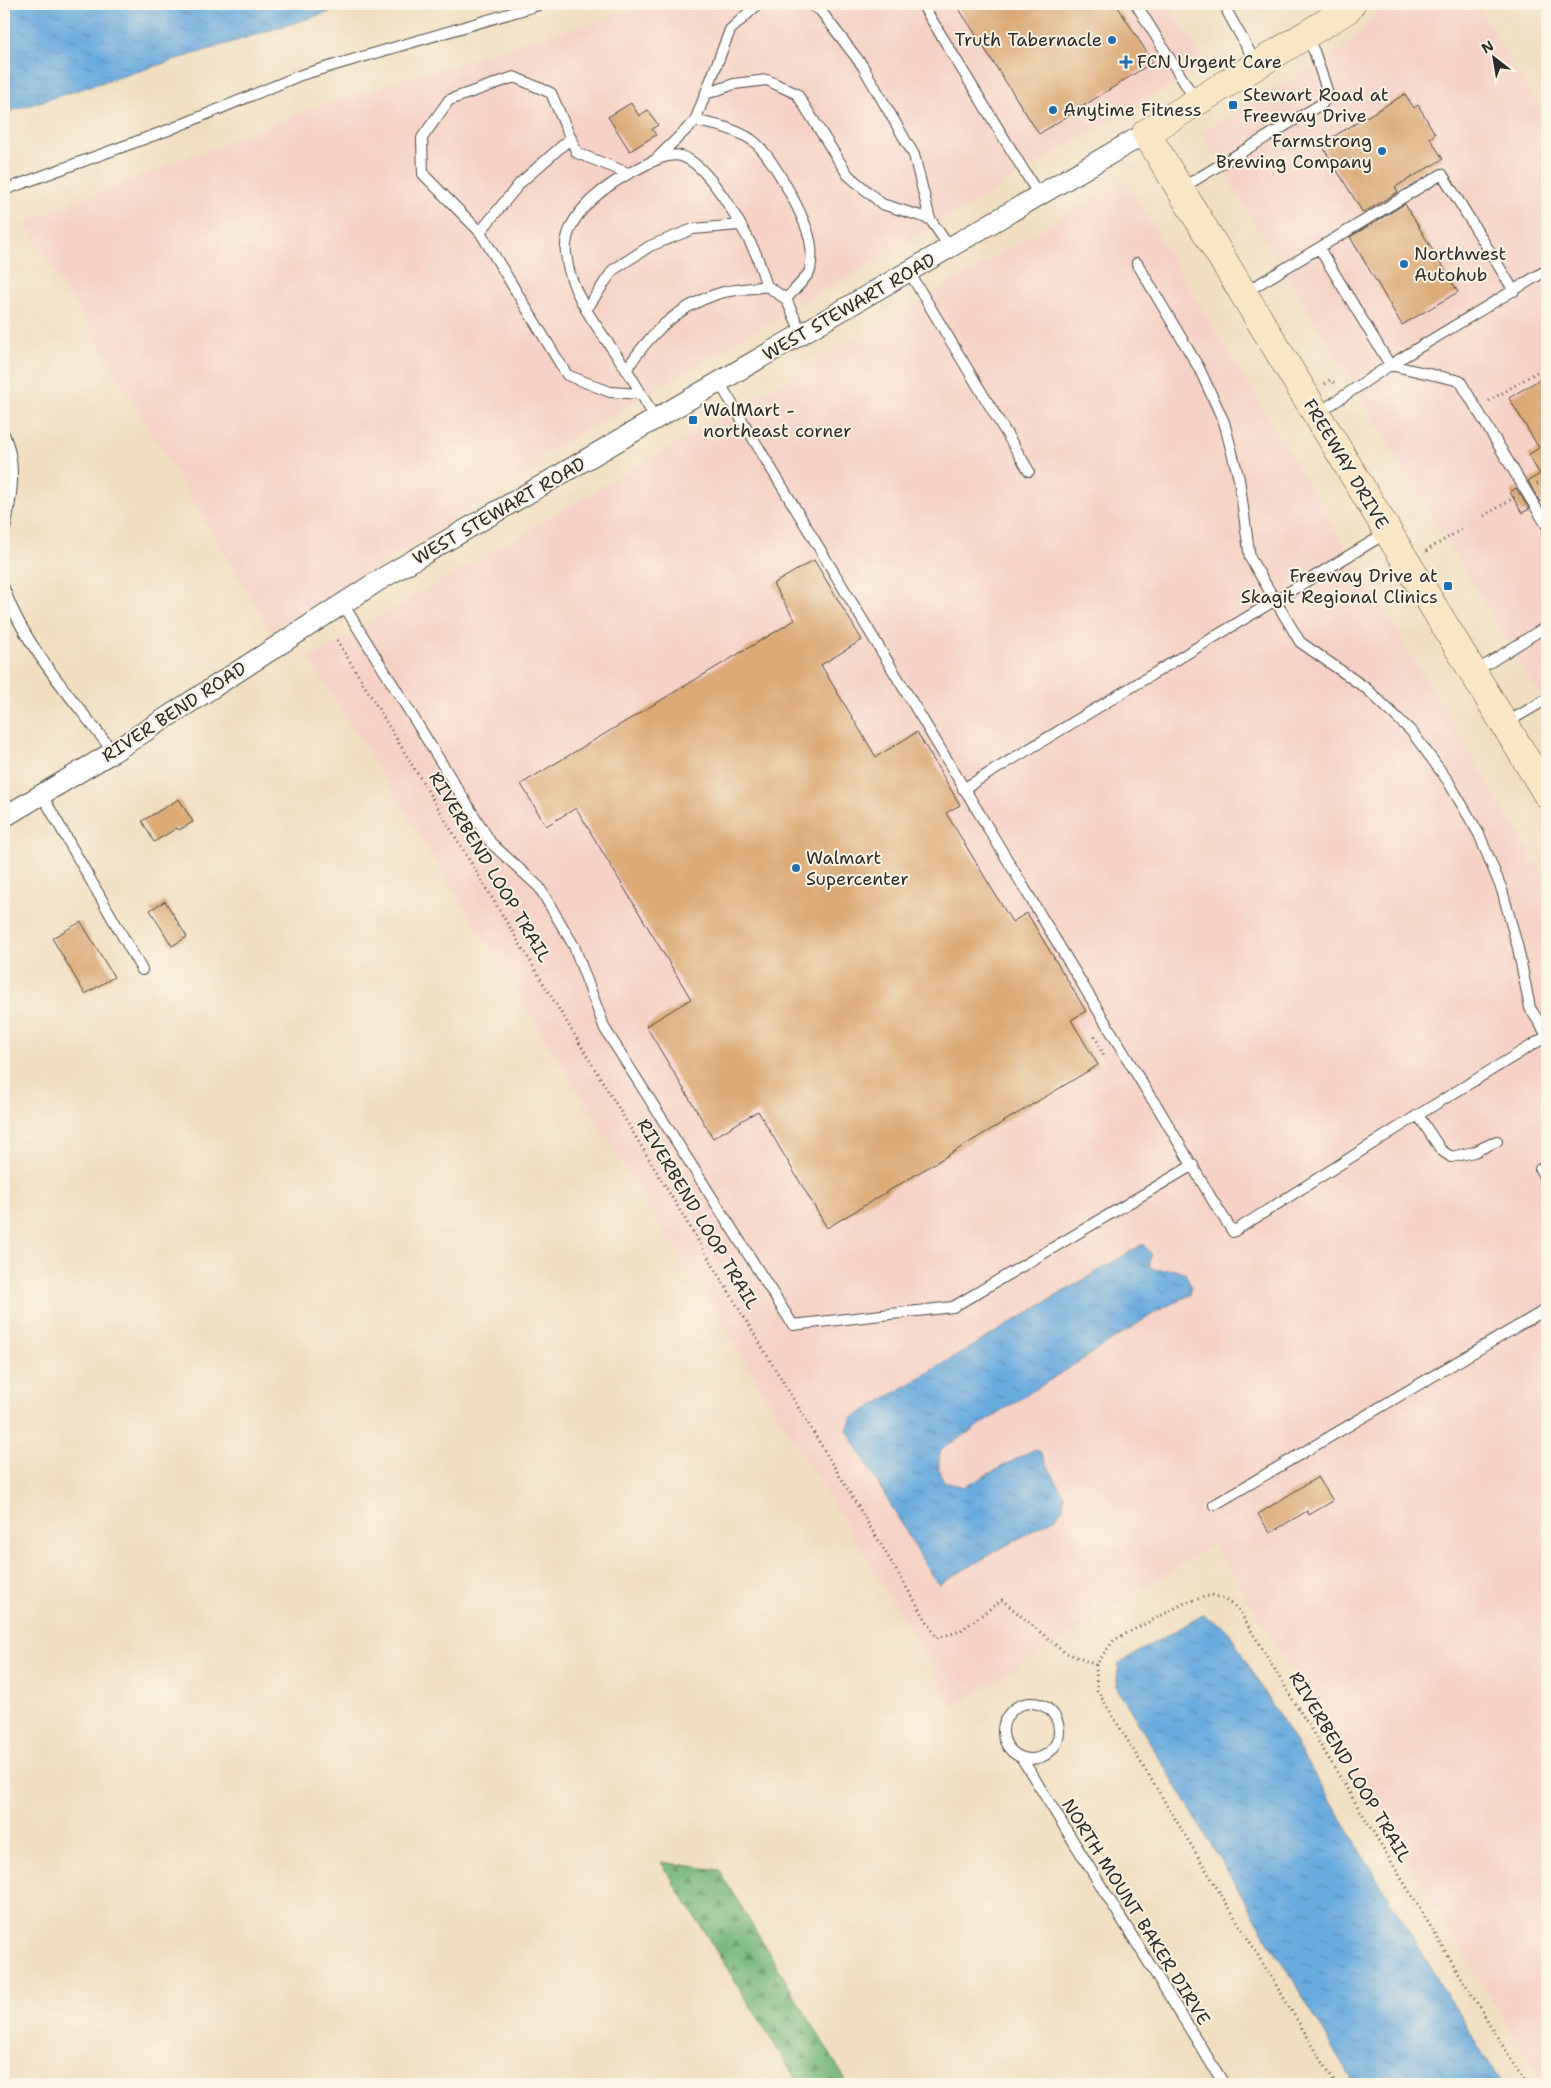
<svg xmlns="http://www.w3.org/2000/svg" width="1551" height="2088" font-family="'Shantell Sans',sans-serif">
<defs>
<pattern id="forest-firs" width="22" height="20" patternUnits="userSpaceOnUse" patternTransform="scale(1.25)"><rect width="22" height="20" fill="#77b87b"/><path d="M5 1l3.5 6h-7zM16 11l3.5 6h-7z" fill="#629665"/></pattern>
<pattern id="water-ripples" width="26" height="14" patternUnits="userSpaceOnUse" patternTransform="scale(1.25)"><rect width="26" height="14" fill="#69aadd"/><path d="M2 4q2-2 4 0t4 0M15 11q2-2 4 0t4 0" fill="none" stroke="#578bb3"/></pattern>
</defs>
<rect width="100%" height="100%" fill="#fcf5e5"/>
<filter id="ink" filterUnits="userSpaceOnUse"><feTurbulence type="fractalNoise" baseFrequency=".02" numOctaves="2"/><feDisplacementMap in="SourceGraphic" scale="10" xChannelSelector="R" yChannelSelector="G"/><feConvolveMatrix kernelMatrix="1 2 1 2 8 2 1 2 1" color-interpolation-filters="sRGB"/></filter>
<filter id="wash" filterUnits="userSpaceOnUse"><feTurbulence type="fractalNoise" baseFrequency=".0096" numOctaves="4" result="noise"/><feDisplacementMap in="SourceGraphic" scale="20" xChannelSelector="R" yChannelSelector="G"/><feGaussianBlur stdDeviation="1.12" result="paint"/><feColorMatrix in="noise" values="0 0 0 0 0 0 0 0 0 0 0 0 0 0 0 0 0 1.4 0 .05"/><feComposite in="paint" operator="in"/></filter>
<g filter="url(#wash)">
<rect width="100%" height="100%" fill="#f1debf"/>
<path fill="#f7d1c6" d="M652 4H1168L1206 64 976 201 538 458 542 466 271 631 25 222 324 104Z
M1384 4H1476L1547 121V707L1201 133 1350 44Z
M1125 181 1547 881V2084H1543L1214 1544 952 1708 932 1664 310 658Z"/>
<path fill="url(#forest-firs)" stroke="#517253" d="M661 1862 719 1870 848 2084H799Z"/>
<path fill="url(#water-ripples)" stroke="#4a6a84" d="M4 4H355L4 113Z
M1143 1244 1152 1255 1150 1259V1266L1155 1270 1176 1269 1185 1273 1191 1287 1190 1295 1159 1310 941 1450C938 1460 936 1478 948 1483 953 1485 959 1485 964 1487L1033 1450 1039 1451 1064 1495 1063 1508 1056 1517 939 1584 932 1576 847 1430 851 1419Z
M1203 1615 1226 1628 1501 2084H1355L1116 1686 1119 1663Z"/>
<g id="blocks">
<path fill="#dcaa77" d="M956 4H1116L1153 62 1039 134Z
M1405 94 1414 108 1418 105 1435 134 1430 138 1443 159 1395 187 1398 192 1363 213 1321 144Z
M631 103 639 116 648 110 658 125 652 129 656 135 630 151 608 117Z
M1405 204 1458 292 1402 325 1350 237Z
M1547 375V497L1540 502 1528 481 1540 474 1528 455 1539 448 1509 398Z
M1516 488 1529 509 1522 513 1510 492Z
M814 560 862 640 821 665 876 757 917 732 960 805 946 813 1012 922 1027 913 1086 1011 1071 1020 1098 1065 827 1228 758 1111 713 1138 646 1026 691 999 576 808 546 826 521 784 795 620 773 584Z
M179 799 193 822 179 830 177 828 154 842 142 821Z
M165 901 187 937 172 946 150 910Z
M81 922 114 977 85 994 52 938Z
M1318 1477 1333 1501 1309 1515 1307 1511 1270 1533 1258 1514Z"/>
</g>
</g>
<g filter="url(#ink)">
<use href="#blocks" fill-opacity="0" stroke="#494641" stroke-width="1"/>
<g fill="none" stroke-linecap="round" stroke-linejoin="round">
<defs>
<path id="lane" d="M808 4 820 10 862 65 914 155 930 219 950 248
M922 4 1040 197
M1136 4 1196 101
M1226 4 1228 13 1257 65
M706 94 734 84 767 80 797 94 848 175 882 204 930 219
M695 121C715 124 736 129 752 140 772 155 809 222 811 247 812 253 811 264 810 270 808 277 792 292 786 299L802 334
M656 159 695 121 730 30 758 4
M628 173 577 153 551 93 514 77 449 100 422 138 423 174 480 232 567 375 610 392 641 394
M1180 189 1323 103 1327 90 1314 51 1305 37
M4 190 171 129 301 75 542 4
M480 232 520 183 571 138
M1319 248 1390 365 1460 381 1547 526
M1137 263 1199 368 1224 422 1239 479 1250 558 1300 642 1367 689 1412 732 1448 781 1479 834 1502 890 1518 948 1530 1008 1547 1035
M909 272 1029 471
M1244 293 1442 174 1514 291
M586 310 613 270 650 246 693 229 739 225
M626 370C650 334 675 308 717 294 732 289 751 289 767 286L786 299
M719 382 1151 1098 1157 1106 1213 1201 1233 1232 1418 1115 1547 1036
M1317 414 1390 365 1547 270
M656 420C646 402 636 384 625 367 602 333 570 296 566 254 562 212 612 181 645 165 655 160 669 153 681 156 709 164 743 228 756 254 760 264 763 276 767 286
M4 434C18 466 11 501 4 534
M4 588C24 647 76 702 113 752
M343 604 491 843 539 887 574 946 605 1029 793 1325 953 1307 1193 1165
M1473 671 1489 663 1547 626
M1506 723 1547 699
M963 789 1388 532
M42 795 142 970
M1418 1115 1441 1150 1451 1157 1474 1152 1497 1141
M1540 1169 1547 1182
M1214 1505 1547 1309
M1003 1731a28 28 0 1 1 56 0a28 28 0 1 1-56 0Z
M1021 1757 1224 2084"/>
<path id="street" d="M4 817 113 752 381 579 1146 133"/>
<path id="secondary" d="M1351 4 1348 9 1146 133 1547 794"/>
</defs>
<use href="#lane" stroke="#494641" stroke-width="12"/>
<use href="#street" stroke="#494641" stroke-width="22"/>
<use href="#secondary" stroke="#494641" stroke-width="29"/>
<path stroke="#494641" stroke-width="3" stroke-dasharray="1 4" stroke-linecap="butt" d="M1325 384 1330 380 1336 384
M1489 401 1547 366
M1537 484 1545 479
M1484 516 1515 497
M1426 551 1462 529
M337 640 937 1638 960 1631 1002 1600 1064 1652 1096 1665
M1095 1036 1105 1059
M1336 2084 1097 1690 1096 1665 1114 1640 1187 1602 1212 1595 1224 1599 1238 1609 1526 2084"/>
<use href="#lane" stroke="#fff" stroke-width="10"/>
<use href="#street" stroke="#fff" stroke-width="20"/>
<use href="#secondary" stroke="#fbe7c3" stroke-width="28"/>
</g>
</g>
<g fill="#1f6fb2" stroke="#fcf5e5" stroke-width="2">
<circle cx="1112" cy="40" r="5"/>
<path d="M1123.5 54.5h5v5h5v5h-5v5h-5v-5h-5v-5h5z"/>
<rect x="1228" y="100" width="10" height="10" rx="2.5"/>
<circle cx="1053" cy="110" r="5"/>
<circle cx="1382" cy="151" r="5"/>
<circle cx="1404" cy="264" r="5"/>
<rect x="688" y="415" width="10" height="10" rx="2.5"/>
<rect x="1443" y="581" width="10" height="10" rx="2.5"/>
<circle cx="796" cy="868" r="5"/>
</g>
<g text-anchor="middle" stroke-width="4" stroke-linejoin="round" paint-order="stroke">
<g font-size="18" fill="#2b2b2b" stroke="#fcf5e5" text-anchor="start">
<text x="1102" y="46" text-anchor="end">Truth Tabernacle</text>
<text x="1137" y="68">FCN Urgent Care</text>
<text x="1243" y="101">Stewart Road at<tspan x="1243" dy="21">Freeway Drive</tspan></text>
<text x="1063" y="116">Anytime Fitness</text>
<text x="1372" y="147" text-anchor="end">Farmstrong<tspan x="1372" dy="21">Brewing Company</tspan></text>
<text x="1414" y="260">Northwest<tspan x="1414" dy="21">Autohub</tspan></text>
<text x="703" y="416">WalMart -<tspan x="703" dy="21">northeast corner</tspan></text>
<text x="1438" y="582" text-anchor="end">Freeway Drive at<tspan x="1438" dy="21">Skagit Regional Clinics</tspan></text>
<text x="806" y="864">Walmart<tspan x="806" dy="21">Supercenter</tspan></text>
</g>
<g font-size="18" fill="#2b2b2b" stroke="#fcf5e5">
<text transform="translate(849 307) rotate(-30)" y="6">WEST STEWART ROAD</text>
<text transform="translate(1346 464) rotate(59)" y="6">FREEWAY DRIVE</text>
<text transform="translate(499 511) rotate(-30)" y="6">WEST STEWART ROAD</text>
<text transform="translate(174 712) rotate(-33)" y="6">RIVER BEND ROAD</text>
<text transform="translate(490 867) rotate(59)" y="6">RIVERBEND LOOP TRAIL</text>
<text transform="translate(698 1214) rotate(59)" y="6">RIVERBEND LOOP TRAIL</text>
<text transform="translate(1350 1767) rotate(59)" y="6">RIVERBEND LOOP TRAIL</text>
<text transform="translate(1136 1912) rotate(58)" y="6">NORTH MOUNT BAKER DIRVE</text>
</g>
</g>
<rect width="1551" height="2088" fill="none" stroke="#fcf5e5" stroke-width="20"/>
<g transform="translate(1494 58) rotate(329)" stroke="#fcf5e5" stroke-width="4" paint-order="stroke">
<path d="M0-4L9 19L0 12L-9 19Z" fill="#2b2b2b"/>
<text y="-8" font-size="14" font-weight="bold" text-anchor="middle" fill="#2b2b2b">N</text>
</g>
</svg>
